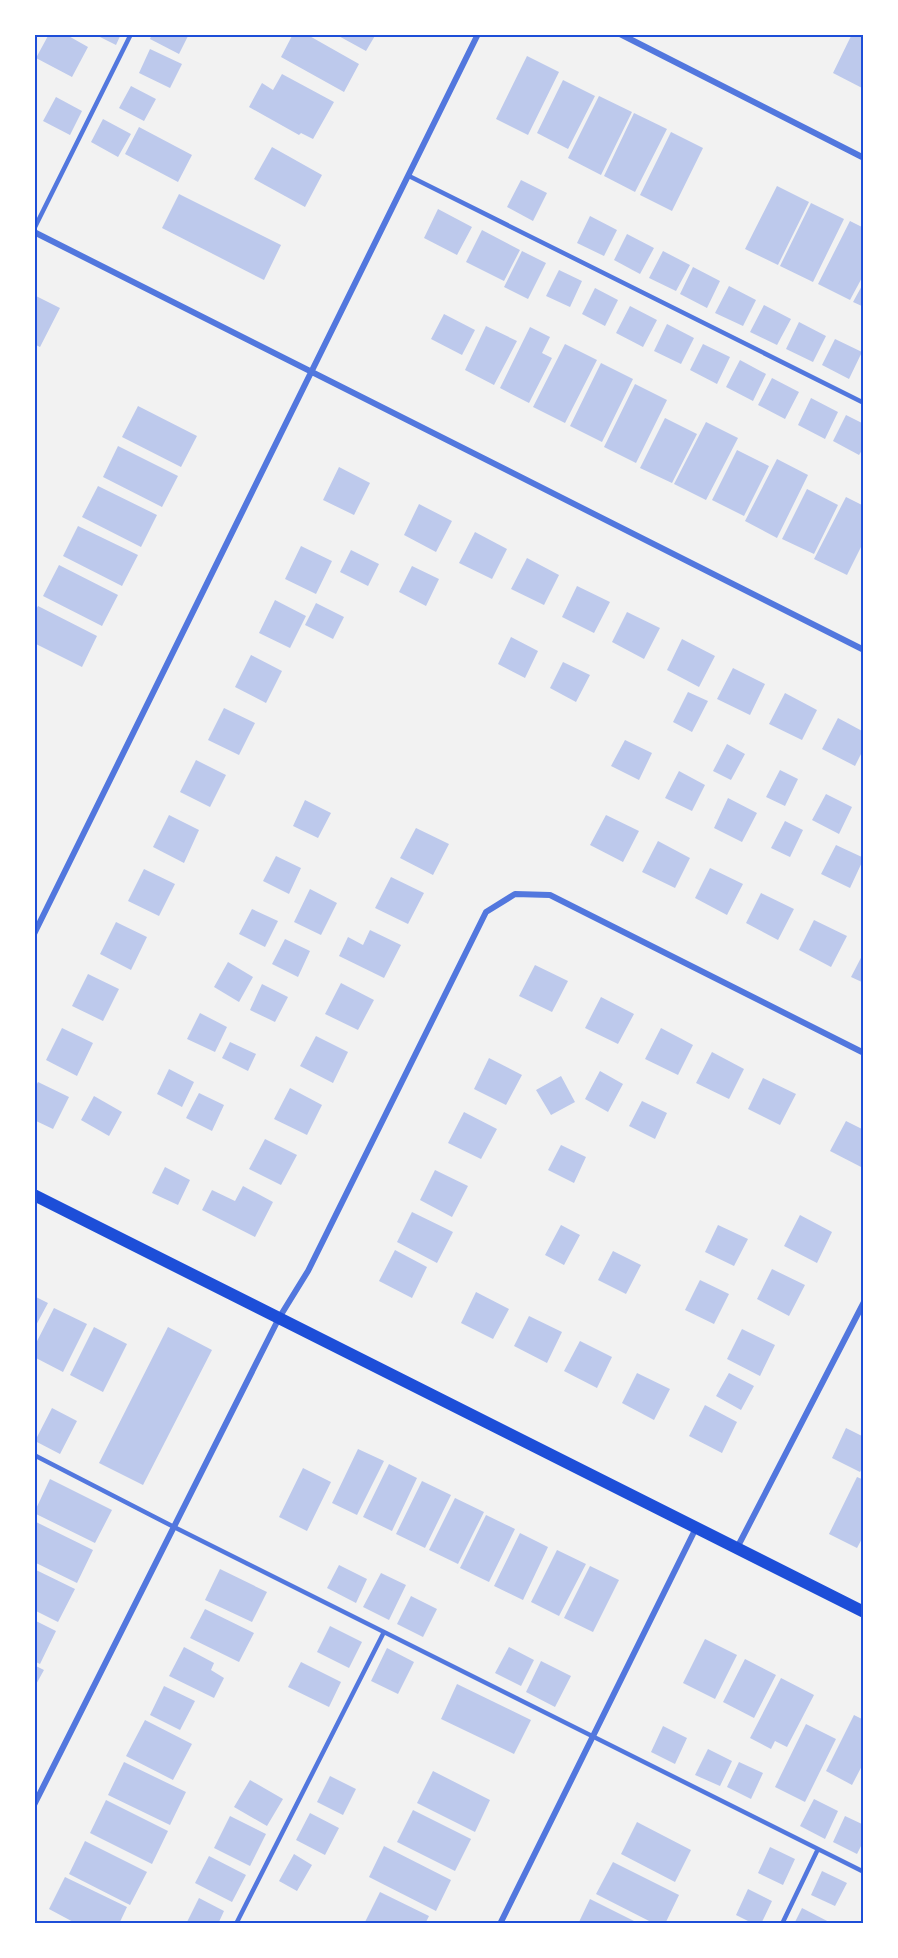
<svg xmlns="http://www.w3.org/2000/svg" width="898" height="1958" font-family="Overpass,sans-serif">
<rect width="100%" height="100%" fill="#f2f2f2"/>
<path fill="#bdc9ec" d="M49 34H65L88 47 72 77 36 58Z
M94 34H121L116 45Z
M152 34H189L179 54 150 39Z
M293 34H306L359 64 344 92 281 57Z
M335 34H376L366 51Z
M852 34H864V89L833 73Z
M150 49 182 64 170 88 139 73Z
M527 56 559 72 528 135 496 119Z
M282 74 334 102 313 139 301 133 299 135 249 107 262 83 273 90Z
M563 80 595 96 568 149 537 133Z
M131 86 156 99 144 121 119 108Z
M599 96 632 112 601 175 568 158Z
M56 97 82 111 70 135 43 121Z
M634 113 667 129 635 192 604 176Z
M103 119 131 134 118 157 91 142Z
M139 127 192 155 178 182 125 154Z
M671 132 703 148 672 211 640 195Z
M272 147 322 175 305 207 254 179Z
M521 180 547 193 533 221 507 207Z
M777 186 809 202 778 265 745 249Z
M179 194 281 245 264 280 162 228Z
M811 203 844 219 813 282 780 266Z
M438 209 472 227 457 255 424 238Z
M590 216 617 230 604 256 577 243Z
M850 221 864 228V274L850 300 818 284Z
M482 230 520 250 504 281 466 262Z
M627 234 654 248 640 274 614 260Z
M522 251 546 263 528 299 504 287Z
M663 251 690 265 676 291 649 278Z
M693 267 720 281 707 308 680 294Z
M559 270 582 281 570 307 546 296Z
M864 282V307L853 302Z
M729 286 756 300 743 326 715 313Z
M595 288 618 300 605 326 582 314Z
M34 295 60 308 40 347 34 344Z
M764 305 791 319 777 345 750 332Z
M630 306 657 320 643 347 616 333Z
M444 314 475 330 462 355 431 339Z
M799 322 826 336 813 362 786 349Z
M667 324 694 338 681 364 654 351Z
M486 326 517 341 494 385 465 370Z
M530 327 550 337 542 353 552 358 529 403 500 388Z
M835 339 862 352 849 379 822 365Z
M565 344 597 360 565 423 533 407Z
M703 344 730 357 717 384 690 370Z
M740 360 766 374 753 401 726 387Z
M601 363 633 379 602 442 570 426Z
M772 378 799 392 785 419 758 405Z
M635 384 667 400 636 463 604 447Z
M811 398 838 412 825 439 798 425Z
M138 406 197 436 181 467 122 437Z
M846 415 864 424V447L859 455 833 441Z
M665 418 697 434 672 483 640 468Z
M706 422 738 438 706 500 674 484Z
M118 446 178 476 162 507 103 477Z
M737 450 769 466 744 516 712 500Z
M777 459 808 475 777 538 745 521Z
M339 467 370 483 354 515 323 500Z
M98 486 157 515 141 547 82 517Z
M807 489 838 505 814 554 782 539Z
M846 497 864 506V541L847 575 814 559Z
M419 504 452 521 436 552 404 535Z
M78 526 138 555 122 586 63 556Z
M475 532 507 549 492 579 459 563Z
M301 546 332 561 316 594 285 579Z
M351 550 379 564 368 586 340 572Z
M527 558 559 575 544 605 511 589Z
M59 565 118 595 102 626 43 596Z
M412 566 439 579 426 606 399 592Z
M577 586 610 602 594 633 562 617Z
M275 600 306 616 290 648 259 633Z
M316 603 344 617 333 639 305 625Z
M38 606 97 636 82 667 34 643V613Z
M627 612 660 628 644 659 612 642Z
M511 637 538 651 525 678 498 664Z
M682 639 715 656 699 687 667 670Z
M251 655 282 671 266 703 235 687Z
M563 662 590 675 576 702 550 688Z
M733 668 765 684 750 715 717 699Z
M688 692 708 701 692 732 673 722Z
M785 693 817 710 802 740 769 724Z
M224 708 255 723 239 755 208 740Z
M838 718 864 732V748L855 766 822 749Z
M625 740 652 753 639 780 611 766Z
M727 744 745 754 731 780 713 771Z
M196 760 226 775 210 807 180 792Z
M780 770 798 779 785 806 766 797Z
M679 771 705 785 692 811 665 798Z
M826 794 852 807 839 834 812 820Z
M728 798 757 813 742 842 714 828Z
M305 800 331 813 318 838 293 826Z
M169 815 199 830 184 863 153 847Z
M606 815 639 831 623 862 590 845Z
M785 821 803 830 790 857 771 848Z
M416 828 449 844 433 875 400 858Z
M658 841 690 858 675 888 642 872Z
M836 845 864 858 850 888 821 874Z
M276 856 301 868 289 894 263 881Z
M710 868 743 884 727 915 695 898Z
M144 869 175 884 159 916 128 901Z
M391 877 424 893 408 924 375 908Z
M310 889 337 903 321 935 294 922Z
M761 893 794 909 778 940 746 923Z
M252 909 278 921 265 947 239 934Z
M814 920 847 936 831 967 799 950Z
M116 922 147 937 131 970 100 954Z
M370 930 401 945 384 978 339 956 348 937 363 945Z
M285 939 310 951 298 977 272 964Z
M864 952V983L851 977Z
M228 962 253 977 239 1002 214 987Z
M535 965 568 981 552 1012 519 996Z
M88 974 119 989 103 1021 72 1006Z
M341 983 374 1000 358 1030 325 1014Z
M262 984 288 997 275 1022 250 1010Z
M601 997 634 1014 618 1044 585 1028Z
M200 1013 227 1027 215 1052 187 1039Z
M62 1028 93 1043 77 1076 46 1060Z
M661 1028 693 1045 678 1075 645 1059Z
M316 1036 348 1052 333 1083 300 1066Z
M230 1042 256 1054 248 1071 222 1058Z
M712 1052 744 1069 729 1099 696 1083Z
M489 1058 522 1075 506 1105 474 1089Z
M169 1069 194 1082 182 1107 157 1094Z
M600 1071 623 1084 608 1112 585 1099Z
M561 1076 575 1102 551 1115 536 1090Z
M763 1078 796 1094 780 1125 748 1109Z
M38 1082 69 1097 53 1129 34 1120V1090Z
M290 1088 322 1105 307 1135 274 1119Z
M199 1093 224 1105 212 1131 186 1118Z
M94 1096 122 1112 109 1136 81 1120Z
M642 1101 667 1113 655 1139 629 1126Z
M464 1112 497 1129 481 1159 448 1143Z
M846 1121 864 1130 863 1168 830 1151Z
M265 1139 297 1155 281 1185 249 1169Z
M561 1145 586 1157 574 1183 548 1170Z
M165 1167 190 1180 178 1205 152 1193Z
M435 1170 468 1186 452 1217 420 1200Z
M243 1186 273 1202 255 1237 202 1210 212 1190 235 1201Z
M412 1212 453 1232 437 1263 397 1242Z
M800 1215 832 1232 817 1263 784 1246Z
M561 1225 580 1235 564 1265 545 1255Z
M718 1225 748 1239 734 1266 705 1252Z
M395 1250 427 1267 412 1298 379 1281Z
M613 1251 641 1265 626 1294 598 1280Z
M772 1269 805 1285 789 1316 757 1299Z
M700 1280 729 1294 714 1324 685 1310Z
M476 1292 509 1309 493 1339 461 1323Z
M34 1296 48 1303 34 1329Z
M54 1308 87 1324 63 1372 34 1357V1347Z
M529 1316 562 1332 547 1363 514 1346Z
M94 1327 127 1344 103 1392 70 1375Z
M168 1327 212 1350 143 1485 99 1463Z
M742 1329 775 1345 760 1376 727 1359Z
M580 1341 612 1357 597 1388 564 1371Z
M637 1373 670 1389 654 1420 622 1403Z
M729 1373 754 1386 741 1410 716 1396Z
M705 1405 737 1422 722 1453 689 1436Z
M52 1408 77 1421 60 1454 35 1441Z
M846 1428 864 1437V1465L860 1472 832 1458Z
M358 1449 384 1461 357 1515 332 1503Z
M389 1464 417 1478 392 1531 363 1517Z
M303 1468 331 1482 307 1531 279 1517Z
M857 1477 864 1480V1535L857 1548 829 1534Z
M50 1479 112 1510 95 1543 34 1513Z
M422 1481 451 1495 425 1548 396 1534Z
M455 1498 484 1512 458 1564 429 1550Z
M486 1515 515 1529 489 1582 460 1568Z
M34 1521 93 1550 77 1583 34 1562Z
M520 1533 548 1547 523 1600 494 1586Z
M557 1550 586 1564 559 1616 531 1602Z
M339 1565 367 1579 356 1603 327 1588Z
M590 1566 619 1580 593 1632 564 1618Z
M34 1569 75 1589 58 1622 34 1610Z
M220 1569 267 1592 252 1622 205 1600Z
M381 1573 406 1585 389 1620 363 1607Z
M411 1596 437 1609 423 1637 397 1624Z
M205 1609 254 1633 239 1662 190 1638Z
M34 1620 56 1631 40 1664 34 1661Z
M330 1626 362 1642 349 1668 317 1652Z
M705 1639 737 1655 715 1699 683 1683Z
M184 1647 214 1663 211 1670 224 1678 214 1698 169 1676Z
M509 1647 534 1660 521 1686 495 1673Z
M387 1648 414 1662 398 1694 371 1681Z
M745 1659 776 1675 754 1718 723 1702Z
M541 1661 571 1676 555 1707 526 1692Z
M301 1662 341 1682 329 1707 288 1687Z
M34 1665 44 1670 34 1688Z
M781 1678 814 1695 787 1747 775 1741 771 1749 750 1738Z
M457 1684 531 1720 514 1754 441 1719Z
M164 1686 195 1701 180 1730 150 1715Z
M854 1715 864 1720V1762L852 1785 826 1771Z
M145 1720 192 1744 173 1780 126 1756Z
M806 1724 836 1739 805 1802 775 1787Z
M663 1726 687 1738 675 1764 651 1752Z
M708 1749 732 1761 720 1786 695 1775Z
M124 1762 186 1792 170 1825 108 1795Z
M739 1762 763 1773 751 1799 727 1787Z
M433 1771 490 1800 475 1832 417 1803Z
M330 1776 356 1789 343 1815 317 1802Z
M250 1780 283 1799 267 1826 234 1807Z
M814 1799 838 1811 825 1839 800 1826Z
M106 1800 168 1831 152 1864 90 1833Z
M413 1810 471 1839 455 1871 397 1842Z
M310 1813 339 1828 325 1855 296 1840Z
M230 1816 266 1834 250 1866 214 1848Z
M845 1816 864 1825V1840L857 1854 833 1842Z
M637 1822 691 1850 675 1882 621 1854Z
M85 1841 147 1872 130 1905 69 1874Z
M384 1846 451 1880 436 1911 369 1877Z
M770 1847 795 1859 783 1885 758 1873Z
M294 1854 312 1865 297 1891 279 1881Z
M209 1856 246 1875 232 1902 195 1883Z
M613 1862 679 1895 665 1924H655L596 1894Z
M822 1871 847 1883 835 1906 811 1895Z
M65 1877 127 1907 119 1924H77L49 1909Z
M748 1889 772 1901 761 1924H754L736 1915Z
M380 1892 429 1916 425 1924H364Z
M199 1898 224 1911 218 1924H186Z
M590 1899 640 1924H578Z
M802 1908 833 1924H794Z"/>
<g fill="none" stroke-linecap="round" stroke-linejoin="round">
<path stroke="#5277de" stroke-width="4.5" d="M409 176 864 403
M34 229 131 34
M34 1455 174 1527 864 1872
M236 1924 384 1632
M782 1924 818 1849"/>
<path stroke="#5277de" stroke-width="6" d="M620 34 864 158
M34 232 864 650
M34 934 478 34
M737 1548 864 1302
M34 1805 279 1318 308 1271 486 912 515 894 550 895 864 1053
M500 1924 696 1528"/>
<path stroke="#1d4ed8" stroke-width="12" d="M34 1195 864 1612"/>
</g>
<rect width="898" height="1958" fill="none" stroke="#ffffff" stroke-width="72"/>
<rect x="36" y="36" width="826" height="1886" fill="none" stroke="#1d4ed8" stroke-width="2"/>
</svg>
